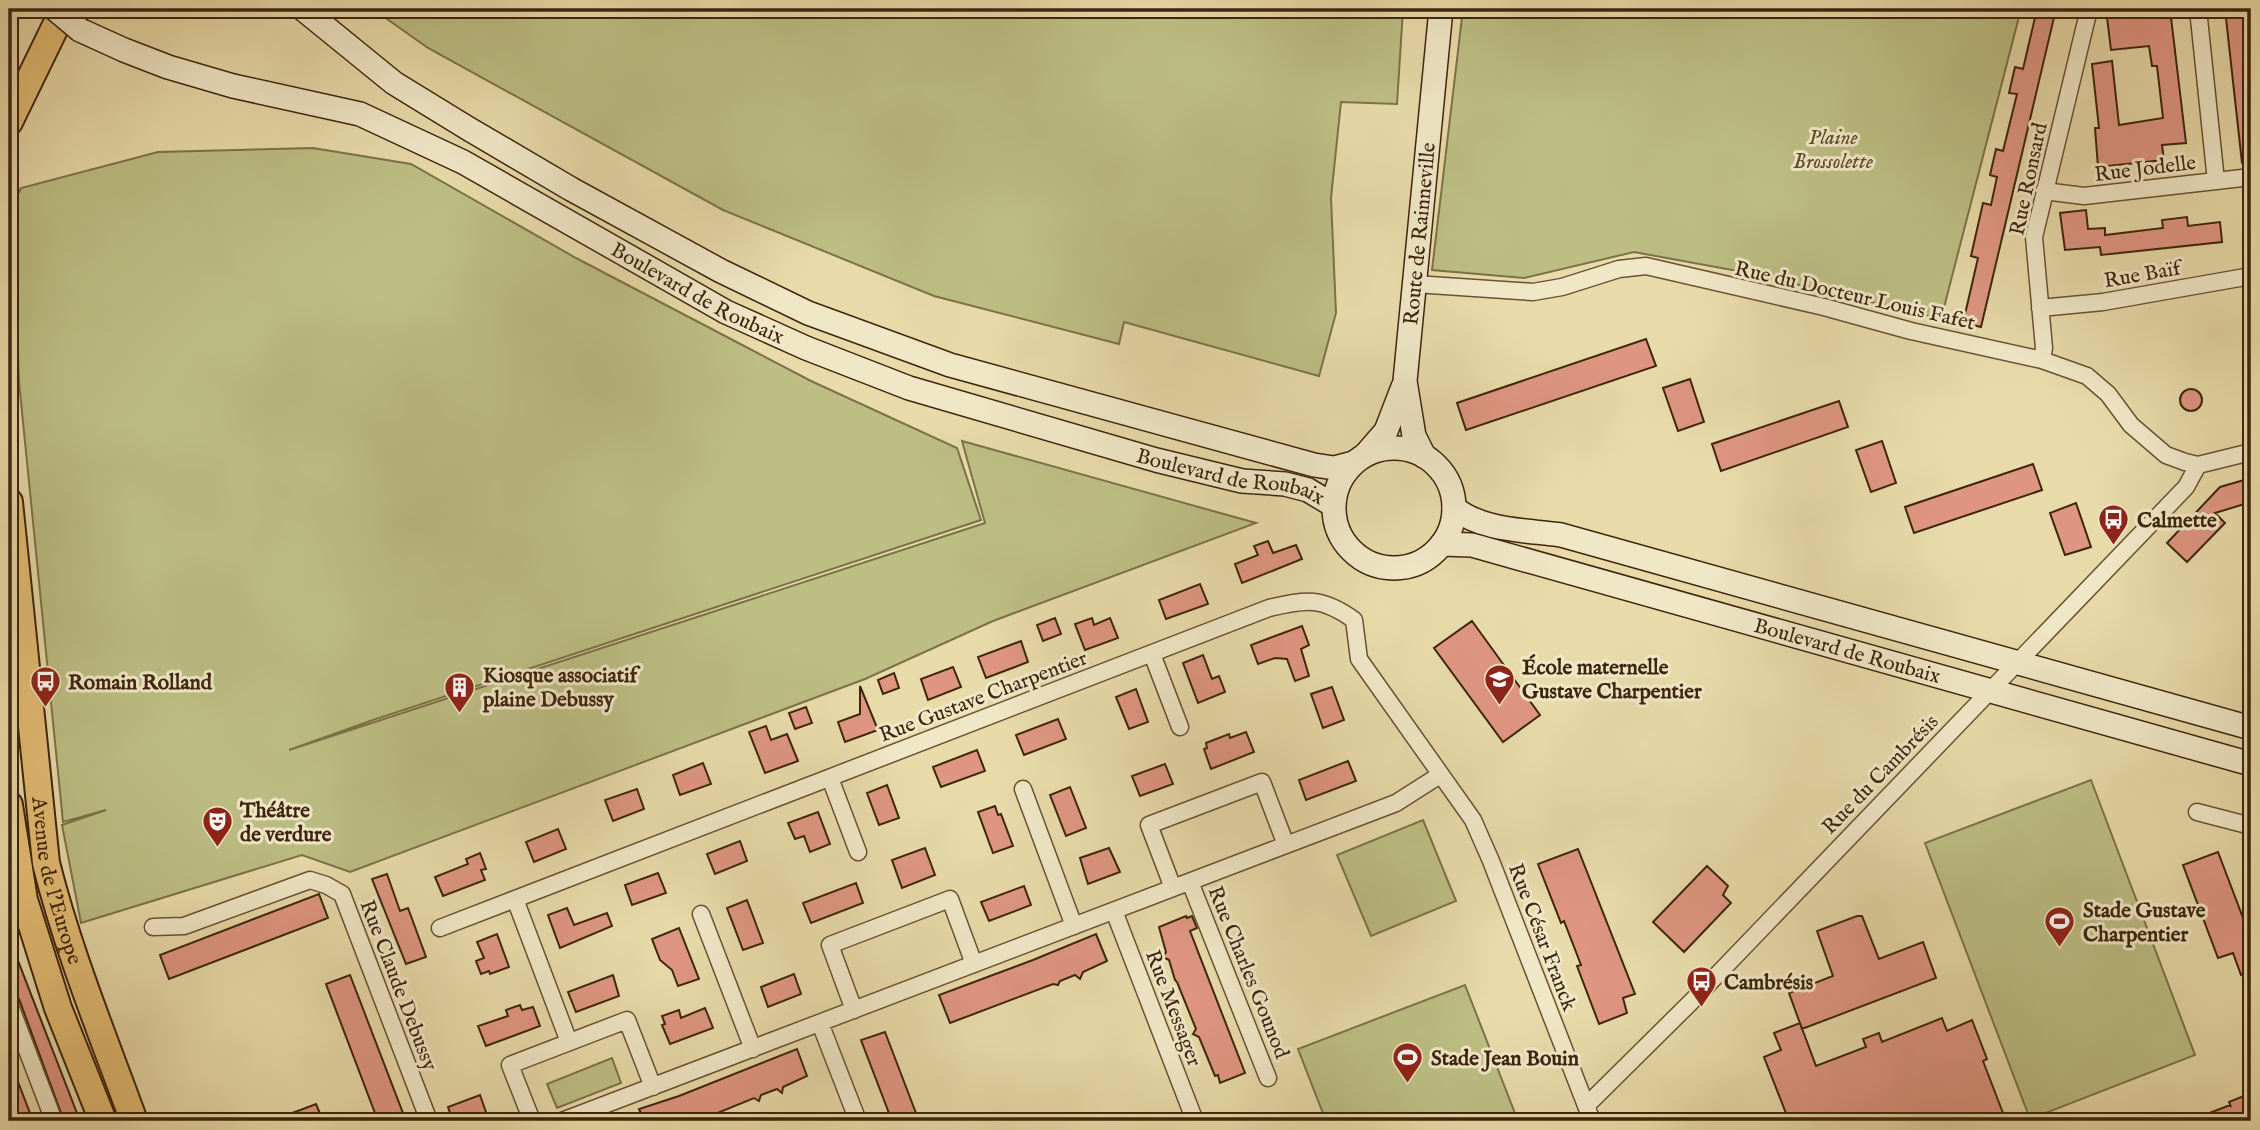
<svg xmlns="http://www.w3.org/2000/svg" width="2260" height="1130" font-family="'IM FELL English',serif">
<rect width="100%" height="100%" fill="#e8daa9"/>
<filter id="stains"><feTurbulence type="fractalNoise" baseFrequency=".00286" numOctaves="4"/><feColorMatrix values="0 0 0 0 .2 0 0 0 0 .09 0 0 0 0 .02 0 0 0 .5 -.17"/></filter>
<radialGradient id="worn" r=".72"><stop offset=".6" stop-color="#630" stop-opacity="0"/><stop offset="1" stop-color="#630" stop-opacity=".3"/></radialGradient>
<path fill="#bcbe84" stroke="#7c7248" stroke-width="2" d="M373 9H1403L1397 104 1341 102 1331 198 1336 313 1319 376 1124 322 1119 344 934 296 723 210 428 48Z
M1463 9H2021L1941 319 1754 274 1634 252 1524 278 1432 270Z
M313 148 411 164 576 258 748 348 811 381 957 448 981 520 373 720 289 750 985 523 962 441 1256 523 993 621 865 679 350 872 302 855 81 923 62 825 106 810 63 822 19 382 12 206 21 188 158 152Z
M2091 780 2195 1055 2030 1119 1925 843Z
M1423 820 1456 901 1371 936 1337 855Z
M1465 985 1518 1121H1326L1298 1049Z
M612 1058 621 1083 557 1108 547 1084Z"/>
<path fill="#df9681" stroke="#3d250c" stroke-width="2" d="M2037 9H2056L1981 327 1963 323 1978 258 1971 256 1983 203 1991 205 1997 177 1990 175 1996 149 2003 151 2017 94 2009 93 2015 67 2023 69Z
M2106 9H2170L2186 143 2162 145 2164 160 2098 167 2095 128H2099L2092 64 2112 61 2119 125 2163 118 2157 66H2152L2149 46 2111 50Z
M2225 9H2244L2245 24H2248L2251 54 2249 55 2251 80V162L2242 163Z
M2086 210 2088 229 2105 228V235L2163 228 2162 220 2187 217 2188 226 2220 222 2222 242 2101 255 2100 247 2065 250 2060 213Z
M1646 339 1656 366 1466 430 1457 403Z
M1690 379 1704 422 1678 431 1663 388Z
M2180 400a11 11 0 1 1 22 0a11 11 0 1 1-22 0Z
M1839 401 1848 427 1721 471 1712 444Z
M1882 441 1896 483 1871 492 1856 450Z
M2033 464 2042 490 1914 533 1905 507Z
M2251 478V502L2215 513 2225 523 2187 562 2167 543 2220 487Z
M2076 503 2091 547 2065 555 2050 513Z
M1268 541 1273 553 1296 545 1302 559 1242 583 1235 564 1258 555 1254 546Z
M1200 584 1208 604 1166 619 1159 600Z
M1055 618 1061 634 1043 641 1037 625Z
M1092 618 1094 625 1110 618 1118 638 1085 650 1075 624Z
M1472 621 1540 715 1503 742 1434 648Z
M1302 626 1309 645 1301 649 1309 676 1295 681 1287 659 1275 658 1258 664 1251 645Z
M1021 641 1028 662 986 678 978 657Z
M1203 655 1212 679 1219 676 1225 692 1198 703 1183 663Z
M953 667 961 687 928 700 921 679Z
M894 673 899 688 883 694 878 680Z
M860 686 878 730 845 742 838 722 860 714Z
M1332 687 1344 720 1323 728 1311 694Z
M1136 689 1148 722 1129 729 1116 697Z
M806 707 812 723 795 729 789 713Z
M1058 719 1066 739 1024 755 1016 735Z
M766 726 771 740 787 734 798 761 765 773 749 732Z
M1246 732 1254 752 1211 769 1204 749 1207 748 1206 743 1229 734 1230 738Z
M977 750 985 771 941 787 933 767Z
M1348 761 1356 781 1306 800 1299 780Z
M703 763 711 784 680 795 673 775Z
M1165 764 1173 784 1140 796 1132 776Z
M887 785 899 818 879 825 867 793Z
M1070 787 1086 828 1066 836 1050 795Z
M637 789 644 809 613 821 605 800Z
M995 806 998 815 1001 814 1013 846 993 853 978 812Z
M818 812 830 844 810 852 804 836 795 839 788 823Z
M558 829 566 849 534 862 526 842Z
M740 841 747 861 715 874 707 854Z
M925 848 935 875 902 888 892 860Z
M1109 848 1120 872 1088 884 1080 858Z
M1578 849 1635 994 1623 998 1627 1013 1599 1024 1577 966 1581 965 1564 921 1561 923 1538 864Z
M2218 852 2251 939V971L2241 975 2233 953 2218 958 2183 865Z
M480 853 486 869 481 870 485 880 443 896 435 877 468 864 466 859Z
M1707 866 1728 886 1723 895 1731 903 1684 952 1653 922Z
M658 873 666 893 632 905 625 885Z
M387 874 400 911 408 908 426 957 406 964 372 879Z
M856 883 863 903 811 923 803 903Z
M1024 886 1031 905 989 921 981 902Z
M319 894 328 918 169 979 160 955Z
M747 900 763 943 743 950 727 908Z
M567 908 574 925 607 913 612 926 560 948 548 915Z
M1186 916 1187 918 1192 916 1197 928 1190 931 1245 1073 1220 1083 1218 1075 1215 1076 1199 1037 1193 1034 1196 1029 1177 982 1175 980 1169 960 1163 957 1166 952 1159 927Z
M1857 916H1862L1879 959 1923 942 1936 978 1802 1029 1789 993 1833 976 1817 931Z
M679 928 699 979 678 986 672 970 660 960 652 939Z
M497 934 509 967 490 974 489 971 481 974 476 961 484 958 477 942Z
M1096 934 1107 961 1083 972 1080 979 1075 975 1060 981 1058 985 1053 984 950 1023 939 995 1033 960Z
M9 940H10L80 1121H64L19 999 15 994 9 993Z
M794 974 801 994 768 1007 761 987Z
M350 975 406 1121H378L326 984Z
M613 975 619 996 576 1012 568 992Z
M520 1005 522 1010 533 1007 540 1026 486 1046 478 1026 508 1016 506 1010Z
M705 1008 713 1028 670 1044 662 1025 665 1024 662 1016 679 1010 681 1018Z
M1942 1018 1947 1031 1972 1020 1987 1059 1983 1061 2006 1121H1789L1764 1057 1781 1050 1774 1033 1800 1023 1816 1066 1866 1047 1863 1039 1879 1033 1882 1042Z
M885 1032 919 1121H892L861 1040Z
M797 1049 807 1076 783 1087 782 1093 777 1089 761 1095 759 1101 754 1098 698 1121H644L639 1109 679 1096Z
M9 1061H10L33 1121H9Z
M2251 1093V1110L2234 1116 2235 1118 2226 1121H2189L2230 1105 2231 1107 2229 1102Z
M480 1095 487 1115 469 1121H453L448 1107Z
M316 1104 323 1121H275L274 1120Z"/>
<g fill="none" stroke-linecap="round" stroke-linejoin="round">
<defs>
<path id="street" d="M2198 9 2216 181
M2044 191 2084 196 2251 177
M1415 284 1533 292 1562 287 1619 269 1646 266 1824 307 1911 331 2042 360 2087 376 2108 394 2131 425 2166 455 2185 462 2198 465 2251 452
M2040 308 2103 302 2251 276
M2042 360 2044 348 2034 237 2089 9
M1152 654 1180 727
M830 778 858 852
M1023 789 1074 926
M2197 812 2251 826
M1190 882 1268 1078
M1173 888 1149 825 1262 782 1286 845
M515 899 569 1042
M1114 911 1195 1121
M701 914 753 1049
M153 927 184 926 310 880 326 885 342 894 429 1121
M440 928 1269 608C1307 599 1322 597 1354 620L1359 659 1473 820 1491 861 1592 1121
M9 1003 54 1121
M854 1010 830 945 950 899 974 964
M820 1023 858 1121
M1586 1106 1691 1002 2186 487 2198 465
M532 1121 510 1065 627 1020 653 1087
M562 1121 1396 803 1440 775"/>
<g id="secondary">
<path d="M303 9 394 83 469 129 571 189 721 271 808 313 950 365 1314 465 1334 468 1353 463"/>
<path id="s1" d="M80 30 124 50 168 67 233 86 360 114 463 162 726 312 806 348 909 388 1156 460 1242 481 1285 484 1308 490 1333 505"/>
<circle cx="1394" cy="508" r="60"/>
<path d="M1366 454 1386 431 1403 387"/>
<path id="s2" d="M1424 456 1414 436 1405 381 1441 9"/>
<path d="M1454 508C1483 531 1525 530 1561 535L2251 728"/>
<path id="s3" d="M1442 544 1472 545 2251 764"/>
</g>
<g id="primary">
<path d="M9 122 64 9"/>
<path id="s4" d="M9 502 46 863C68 951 103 1036 134 1121"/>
<path d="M9 805 24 900 58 1008 103 1121"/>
</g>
</defs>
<use href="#street" stroke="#685233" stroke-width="19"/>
<use href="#secondary" stroke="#3d250c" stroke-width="26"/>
<use href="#primary" stroke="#3d250c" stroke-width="30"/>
<use href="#street" stroke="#f0e7c7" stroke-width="16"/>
<use href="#secondary" stroke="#f0e7c7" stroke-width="23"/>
<use href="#primary" stroke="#e4bd74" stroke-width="26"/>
<defs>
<path id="secondary-bridge" d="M55 9 80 30"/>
</defs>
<use href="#secondary-bridge" stroke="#3d250c" stroke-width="26" stroke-linecap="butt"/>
<use href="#secondary-bridge" stroke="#f0e7c7" stroke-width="23"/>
</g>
<defs>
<symbol id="bus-pin" viewBox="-11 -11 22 30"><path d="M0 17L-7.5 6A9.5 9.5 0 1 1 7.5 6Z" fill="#8f2418" stroke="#f0e7c7"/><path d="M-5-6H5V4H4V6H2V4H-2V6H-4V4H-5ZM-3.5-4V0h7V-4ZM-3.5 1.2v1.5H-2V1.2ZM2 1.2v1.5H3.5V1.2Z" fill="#fff"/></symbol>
<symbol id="school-pin" viewBox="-11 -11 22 30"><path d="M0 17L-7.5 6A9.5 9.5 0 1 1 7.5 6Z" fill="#8f2418" stroke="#f0e7c7"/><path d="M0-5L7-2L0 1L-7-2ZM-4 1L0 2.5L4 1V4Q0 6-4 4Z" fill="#fff"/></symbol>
<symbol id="building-pin" viewBox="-11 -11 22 30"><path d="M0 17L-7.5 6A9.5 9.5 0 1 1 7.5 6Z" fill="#8f2418" stroke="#f0e7c7"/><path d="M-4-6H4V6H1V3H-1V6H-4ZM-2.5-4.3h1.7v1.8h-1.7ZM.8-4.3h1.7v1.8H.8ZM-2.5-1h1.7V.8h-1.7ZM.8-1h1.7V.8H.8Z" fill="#fff"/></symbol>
<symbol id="theatre-pin" viewBox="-11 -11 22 30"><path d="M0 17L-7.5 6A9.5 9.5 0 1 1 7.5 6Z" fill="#8f2418" stroke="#f0e7c7"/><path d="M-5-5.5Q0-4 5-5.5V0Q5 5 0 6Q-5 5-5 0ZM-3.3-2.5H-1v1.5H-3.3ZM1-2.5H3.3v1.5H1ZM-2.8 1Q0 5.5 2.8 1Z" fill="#fff"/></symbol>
<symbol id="stadium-pin" viewBox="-11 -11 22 30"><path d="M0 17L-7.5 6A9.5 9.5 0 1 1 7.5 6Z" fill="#8f2418" stroke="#f0e7c7"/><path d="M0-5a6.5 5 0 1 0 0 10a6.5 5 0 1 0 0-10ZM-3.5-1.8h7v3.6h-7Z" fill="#fff"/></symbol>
</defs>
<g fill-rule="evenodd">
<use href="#bus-pin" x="2096" y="502" width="35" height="47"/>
<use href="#school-pin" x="1482" y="662" width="35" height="47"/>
<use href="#bus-pin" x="28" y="664" width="35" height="47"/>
<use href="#building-pin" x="442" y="670" width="35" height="47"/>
<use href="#theatre-pin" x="200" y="804" width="35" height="47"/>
<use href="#stadium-pin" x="2042" y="904" width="35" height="47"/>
<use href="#bus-pin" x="1684" y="964" width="35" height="47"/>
<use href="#stadium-pin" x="1390" y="1040" width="35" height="47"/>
</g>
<g text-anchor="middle" stroke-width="6" stroke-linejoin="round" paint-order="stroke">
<g font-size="21" font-style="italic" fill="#5d4b2a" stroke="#f0e7c7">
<text x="1833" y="144">Plaine<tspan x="1833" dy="24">Brossolette</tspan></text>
</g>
<g font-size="21" fill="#3d250c" stroke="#f0e7c7">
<text transform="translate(2145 168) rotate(-7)" y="7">Rue Jodelle</text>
<text transform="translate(2028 179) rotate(-78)" y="7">Rue Ronsard</text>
<text dy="7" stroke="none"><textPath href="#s2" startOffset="226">Route de Rainneville</textPath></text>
<text transform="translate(2142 274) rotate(-10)" y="7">Rue Baïf</text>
<text dy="7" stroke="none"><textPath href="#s1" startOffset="676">Boulevard de Roubaix</textPath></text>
<text transform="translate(1855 295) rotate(13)" y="7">Rue du Docteur Louis Fafet</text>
<text dy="7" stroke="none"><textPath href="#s1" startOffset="1242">Boulevard de Roubaix</textPath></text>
<text dy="7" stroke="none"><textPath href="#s3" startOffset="420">Boulevard de Roubaix</textPath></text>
<text transform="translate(983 696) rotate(-21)" y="7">Rue Gustave Charpentier</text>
<text transform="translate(1880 774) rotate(-46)" y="7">Rue du Cambrésis</text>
<text dy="7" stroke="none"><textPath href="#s4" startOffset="382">Avenue de l'Europe</textPath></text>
<text transform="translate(1543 937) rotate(69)" y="7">Rue César Franck</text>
<text transform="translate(1249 972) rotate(68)" y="7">Rue Charles Gounod</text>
<text transform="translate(399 985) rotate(69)" y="7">Rue Claude Debussy</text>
<text transform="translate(1174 1008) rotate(69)" y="7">Rue Messager</text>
</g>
<g font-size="21" font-weight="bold" fill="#3d250c" stroke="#f0e7c7" text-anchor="start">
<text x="2137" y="527">Calmette</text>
<text x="1522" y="674">École maternelle<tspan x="1522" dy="24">Gustave Charpentier</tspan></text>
<text x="483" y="682">Kiosque associatif<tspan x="483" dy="24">plaine Debussy</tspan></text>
<text x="68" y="689">Romain Rolland</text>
<text x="240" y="817">Théâtre<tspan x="240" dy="24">de verdure</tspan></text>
<text x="2083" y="917">Stade Gustave<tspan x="2083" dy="24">Charpentier</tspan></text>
<text x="1724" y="989">Cambrésis</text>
<text x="1431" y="1065">Stade Jean Bouin</text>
</g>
</g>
<rect width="2260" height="1130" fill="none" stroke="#e8daa9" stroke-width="35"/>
<rect x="10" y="10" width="2239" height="1109" fill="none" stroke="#3d250c" stroke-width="3.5"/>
<rect x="18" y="18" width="2225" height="1095" fill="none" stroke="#3d250c" stroke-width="2"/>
<rect width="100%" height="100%" filter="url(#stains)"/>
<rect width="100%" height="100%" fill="url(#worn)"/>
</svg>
